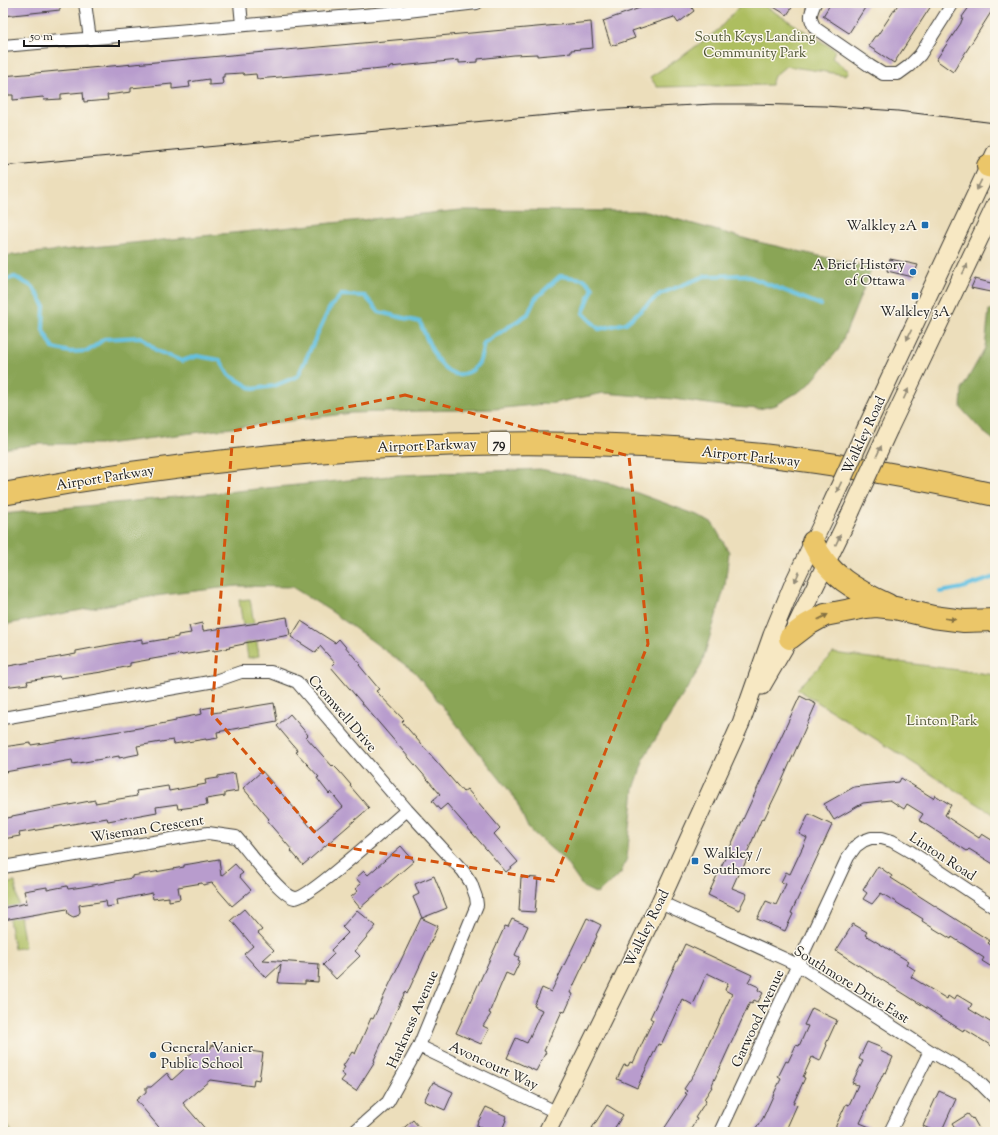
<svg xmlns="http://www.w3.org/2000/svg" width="998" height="1135" font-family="'Sorts Mill Goudy',serif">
<rect width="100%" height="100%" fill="#fbf7ec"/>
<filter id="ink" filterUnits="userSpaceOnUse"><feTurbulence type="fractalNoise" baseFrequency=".025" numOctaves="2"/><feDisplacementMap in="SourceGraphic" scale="8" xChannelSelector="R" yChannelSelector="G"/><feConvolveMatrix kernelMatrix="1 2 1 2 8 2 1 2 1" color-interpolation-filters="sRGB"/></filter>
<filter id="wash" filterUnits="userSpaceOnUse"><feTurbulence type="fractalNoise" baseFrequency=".012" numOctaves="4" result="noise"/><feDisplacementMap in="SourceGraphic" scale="16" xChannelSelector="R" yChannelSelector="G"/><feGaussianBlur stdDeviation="0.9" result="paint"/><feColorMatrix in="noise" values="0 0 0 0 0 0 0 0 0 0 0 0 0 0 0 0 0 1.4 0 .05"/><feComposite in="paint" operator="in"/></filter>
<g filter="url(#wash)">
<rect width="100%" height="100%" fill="#ecdebb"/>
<path fill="#adbe61" stroke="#646d3e" d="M742 3H760L835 50 832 58 849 71 846 75 786 66 774 76 771 85 657 87 650 77 684 55 718 30Z
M250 599 259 656 248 658 239 600Z
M833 653 995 675V815L797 689Z
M15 882 25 947 14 949 3 884Z
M3 1118 12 1132H3Z"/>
<path fill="#8aa557" stroke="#53603a" d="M461 210 647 211 754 241 872 268 839 349 808 386 776 405 759 409 722 406 674 399 604 393 554 403 494 409 352 413 105 444H38L3 449V256Z
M989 310H995V441L982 431 961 408 962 389 985 348Z
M540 469 613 484 697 515 713 524 729 552 725 586 701 666 645 756 634 789 627 858 621 873 597 894 583 887 564 860 528 828 515 798 415 672 332 612 292 587 237 586 155 596 3 625V514L399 475Z"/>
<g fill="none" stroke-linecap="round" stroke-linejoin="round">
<path stroke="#63c1e2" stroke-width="4" d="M3 280 15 277 33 287 44 305 43 330 53 348 70 352 88 351 104 339 141 337 157 351 182 361 197 356 220 360 229 375 253 389 274 386 298 376 329 309 341 295 365 296 379 312 420 322C427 339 439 378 463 374 470 372 474 370 478 364 482 358 482 349 484 343L528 314 535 299 560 276 584 279 593 288 583 313 599 329 626 323 660 294 705 276 745 275 821 305
M940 592 962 588 995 577"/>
</g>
<g id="blocks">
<path fill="#b89ccd" d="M3 3H60V10L3 16Z
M654 3H689L694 11 678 23 674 17 632 31 635 38 611 46 603 21Z
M767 3H795L787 15Z
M831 3H868L849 33 823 16Z
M899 3H933L894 63 868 46 875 36H877Z
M972 3H995V6L953 72 936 60 961 23V22L963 18 962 17Z
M591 22 593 48 571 50V53L537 56V54L514 55 478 59V62L459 63V60L390 67V68L372 70V69L257 79 256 74 244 75 243 73 224 74V77H222L223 84 209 85V79L189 82 190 87 172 89V84L131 88V92L107 95 108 100 84 102 83 92 61 94V99L44 100 43 97 13 100V95H4L3 76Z
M890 259 918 265 913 277 887 271Z
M975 279 995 284V293L971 288Z
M287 617 290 635 244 643V644L229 647 230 648 214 651V650L182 655 181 654 130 663V666L102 672 60 678 59 676 27 681 28 684 3 687V667L76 654V651L142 639V643L178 637V635L191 633 189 626 202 623 203 631 258 623V622Z
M301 621 335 643 339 639 360 664 359 665 379 689 376 691 404 720 402 722 463 792 467 789 500 828 494 834 518 862 506 872 447 804 440 810 432 801 440 794 331 667 335 663 320 646 316 653 291 637Z
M800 696 816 704 778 790 764 819 762 818 747 853 749 854 742 870H740L732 888 747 894 739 910 708 895Z
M274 703 277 721 217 732 218 738 206 740V739L174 744 173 740 137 746 139 754 119 758V756L73 764 72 760 5 772 3 758V747L31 743V745L139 728 176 721V719L202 714 201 709 212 707 213 713Z
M290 714 308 735 306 737 332 766 333 765 339 771 351 785 350 786 369 808 303 865 291 851 292 850 267 821 269 819 243 788 262 771 314 831 343 807 331 792 329 794 322 785 317 778 319 777 296 752 298 751 277 726Z
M235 773 238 791 225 793V796L206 799 207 805 178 809 177 804 156 807 157 812 108 821 107 818 67 825 19 833 20 836 3 839V819L12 817V816L95 800V803L137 796 136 791 168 786 169 791 206 784 205 780 218 778V776Z
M901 778 933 798 935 795 951 805 945 815 950 819 979 838 982 834 995 842V865L969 849 967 851 919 820 923 814 907 804 904 809 890 800 863 803 834 820 824 804 854 787 899 782Z
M809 814 832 825 791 913 793 914 785 931 757 919 766 901 776 905 786 884 781 882 786 872 790 874 807 838 799 834Z
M401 846 414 861 360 908 351 897 358 891 355 889 361 884 356 878 364 871 368 875Z
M219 859 221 876 235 864 243 873 239 876 251 890 232 906 212 883 203 885 202 883 178 887 180 899 169 901V897L153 899 152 893 117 900 118 905 107 907 106 901 79 905 80 912 77 916 73 917 68 914 67 909 3 920V908L27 903 24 891 47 887V890L67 886 68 889 82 887 132 878V876L184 867V865Z
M878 866 892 876 891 878 990 941 988 943 992 946 995 941V969L982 961 984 958 952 937 951 939 933 928 922 921 923 919 881 893 872 904 863 899 867 893 863 890Z
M434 876 447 908 422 918 413 897 419 894 415 884Z
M521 877 538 878 535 912 519 911Z
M244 909 262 930 258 933 274 950 263 960 319 964 318 982 305 981V984L278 983 281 964 266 978 244 954 253 946 231 920Z
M357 910 376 926 355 951 360 956 336 979 323 965 334 954 331 950 348 933 342 927Z
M421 918 438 926 407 994 405 992 374 1060 375 1061 356 1091 341 1081 345 1076 341 1073 345 1067 343 1066 352 1052 355 1054 371 1018 373 1019Z
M587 918 601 925 596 935 597 936 570 993 573 994 565 1012 562 1011 544 1051 546 1052 536 1071 507 1058 516 1038 527 1043 542 1010 534 1006 542 988 551 992Z
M512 919 528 926 515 955 519 957 518 960 520 961 513 976 506 973 489 1013 491 1014 483 1026 489 1029 481 1044 456 1033 505 926 508 927Z
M853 924 867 932 865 935 908 961 906 964 915 970 911 977 947 999 948 996 954 1000 957 995 972 1004 969 1009 995 1025V1048L964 1029 963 1031 836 951Z
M685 944 752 975 748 982 759 987 758 990 763 993 758 1002 754 1000 752 1003 750 1002 711 1087H712L704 1099 706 1101 695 1118 697 1119 689 1132H662L687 1094 685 1093 687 1091 684 1089 696 1071 732 994 725 990 728 983 707 973 693 1005 682 999 661 1045 658 1044 637 1088 617 1079 624 1065 628 1066 630 1062 633 1063 653 1020 650 1018Z
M812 1008 837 1020 826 1044 827 1045 820 1061 812 1057 803 1077 805 1078 793 1104 797 1105 785 1132H754L763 1118 777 1087 781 1079 778 1077 786 1061 788 1062 796 1045 799 1046 808 1026 804 1025Z
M867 1042 882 1048 880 1051 893 1057 886 1073 884 1072 860 1123 882 1132H833L846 1104 849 1105 858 1085 852 1083 863 1061 859 1059Z
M212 1045 263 1053 259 1080 254 1079 253 1086 210 1080 183 1103 208 1132H163L136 1100 146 1092V1087H151L167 1073 172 1080 191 1063 186 1058 200 1046 211 1048Z
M433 1082 453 1092 445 1110 424 1101Z
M939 1091 956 1099 941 1132H936L923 1126Z
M607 1105 623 1115 612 1132H599L592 1128Z
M486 1107 506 1116 505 1120H506L501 1132H483L485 1129 477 1126V1124Z
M968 1114 972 1119 973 1118 981 1132H957L952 1124Z
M413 1120 423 1132H399Z"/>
</g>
</g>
<g filter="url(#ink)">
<use href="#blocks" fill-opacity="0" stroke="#3b3934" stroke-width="1"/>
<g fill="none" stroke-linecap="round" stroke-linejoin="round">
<defs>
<path id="street" d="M85 3 90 39
M240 3 242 25
M815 3C810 14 809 18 815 28L870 66 883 74H898L909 66 920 55 953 3
M3 46 399 12 477 3
M3 718 215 681 241 672H271L297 682 407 810 463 871 471 883 476 897 477 905 419 1046 388 1102 354 1132
M3 867 208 833 236 837C247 849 281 896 295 898 308 899 392 823 407 810
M660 902 798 965 930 1051 973 1076 995 1098
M419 1046 556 1112
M720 1132 848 857 856 846 863 841 871 838H882L892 841 911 852 995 908
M890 1132 930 1051"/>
<path id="secondary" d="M867 426 995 153
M889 429 995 206
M762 686 790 638 851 512
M547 1132 660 902 741 723 772 635 793 584 829 509"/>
<path id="highway" d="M988 166 995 167
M3 494C253 448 509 429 762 455 841 464 918 478 995 495
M813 542C827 575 857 591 888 605
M790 638 807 625 825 615 866 607 876 606 895 608 933 617 964 621 995 620"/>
</defs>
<use href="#street" stroke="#3b3934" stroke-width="14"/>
<use href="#secondary" stroke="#3b3934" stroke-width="19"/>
<use href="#highway" stroke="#3b3934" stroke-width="24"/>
<use href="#street" stroke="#fff" stroke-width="12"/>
<use href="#secondary" stroke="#f7e8c3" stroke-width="17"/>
<use href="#highway" stroke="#ebc669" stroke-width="22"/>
<path stroke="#1c1c1c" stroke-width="1" d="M3 166 602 110 713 104H750L825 106 898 111 995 123"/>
<defs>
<path id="secondary-bridge" d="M829 509 867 426
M851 512 889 429"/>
</defs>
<use href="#secondary-bridge" stroke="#3b3934" stroke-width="19" stroke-linecap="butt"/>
<use href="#secondary-bridge" stroke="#f7e8c3" stroke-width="17"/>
</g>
<defs><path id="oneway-solid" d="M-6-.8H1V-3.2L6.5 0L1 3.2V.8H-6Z"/></defs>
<g fill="#948c78">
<use href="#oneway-solid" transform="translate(979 185) rotate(116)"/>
<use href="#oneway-solid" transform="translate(965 269) rotate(-64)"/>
<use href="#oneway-solid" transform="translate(909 335) rotate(115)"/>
<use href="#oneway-solid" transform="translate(906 394) rotate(-65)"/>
<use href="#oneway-solid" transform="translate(879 451) rotate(-65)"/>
<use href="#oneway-solid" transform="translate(839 487) rotate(115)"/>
<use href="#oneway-solid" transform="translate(838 540) rotate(-65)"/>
<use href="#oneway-solid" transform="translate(797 577) rotate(114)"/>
</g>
<g fill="#847142">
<use href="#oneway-solid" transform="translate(823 617) rotate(-27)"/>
<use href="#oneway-solid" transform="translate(950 619) rotate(7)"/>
</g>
</g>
<path fill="none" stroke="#d4530e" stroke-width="3" stroke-dasharray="8 5" stroke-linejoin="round" d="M405 395 629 456 648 644 554 881 325 844 212 714 233 431Z"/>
<g fill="#1f6fb2" stroke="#fbf7ec" stroke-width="1.5">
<rect x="921" y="221" width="8" height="8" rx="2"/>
<circle cx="913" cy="272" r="4"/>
<rect x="911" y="292" width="8" height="8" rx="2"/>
<rect x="691" y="857" width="8" height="8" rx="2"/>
<circle cx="153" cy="1055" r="4"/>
</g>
<g text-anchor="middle" stroke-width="3" stroke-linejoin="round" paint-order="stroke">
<rect fill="#fbf7ec" stroke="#5f5e5a" stroke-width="1" x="488" y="432" width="22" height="22" rx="3"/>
<g font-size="13" font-weight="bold" fill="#1c1c1c">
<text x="499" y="448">79</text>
</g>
<g font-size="14" fill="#4f5534" stroke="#fbf7ec">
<text x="755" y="41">South Keys Landing<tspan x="755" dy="16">Community Park</tspan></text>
<text x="942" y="725">Linton Park</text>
</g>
<g font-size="14" fill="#1c1c1c" stroke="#fbf7ec" text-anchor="end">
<text x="917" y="230">Walkley 2A</text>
<text x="905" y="269">A Brief History<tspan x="905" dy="16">of Ottawa</tspan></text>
<text x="915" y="316" text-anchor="middle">Walkley 3A</text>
<text x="703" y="858" text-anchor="start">Walkley /<tspan x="703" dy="16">Southmore</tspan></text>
<text x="161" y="1052" text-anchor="start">General Vanier<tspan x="161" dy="16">Public School</tspan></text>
</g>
<g font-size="14" fill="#1c1c1c" stroke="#fbf7ec">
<text transform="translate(863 435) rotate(-65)" y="5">Walkley Road</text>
<text transform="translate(427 445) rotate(-2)" y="5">Airport Parkway</text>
<text transform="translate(751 456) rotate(6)" y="5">Airport Parkway</text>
<text transform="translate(105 477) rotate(-9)" y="5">Airport Parkway</text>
<text transform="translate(343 713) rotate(49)" y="5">Cromwell Drive</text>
<text transform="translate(147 828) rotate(-9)" y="5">Wiseman Crescent</text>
<text transform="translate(943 856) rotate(33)" y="5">Linton Road</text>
<text transform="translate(646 928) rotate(-64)" y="5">Walkley Road</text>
<text transform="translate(852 984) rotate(32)" y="5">Southmore Drive East</text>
<text transform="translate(757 1018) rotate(-65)" y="5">Garwood Avenue</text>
<text transform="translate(412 1019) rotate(-66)" y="5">Harkness Avenue</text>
<text transform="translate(494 1065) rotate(25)" y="5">Avoncourt Way</text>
</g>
</g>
<rect width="998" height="1135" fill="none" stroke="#fbf7ec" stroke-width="16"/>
<path d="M24 40v6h95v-6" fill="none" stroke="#1c1c1c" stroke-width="2"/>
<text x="30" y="40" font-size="12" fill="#1c1c1c" stroke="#fbf7ec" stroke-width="3" paint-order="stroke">50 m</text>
</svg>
